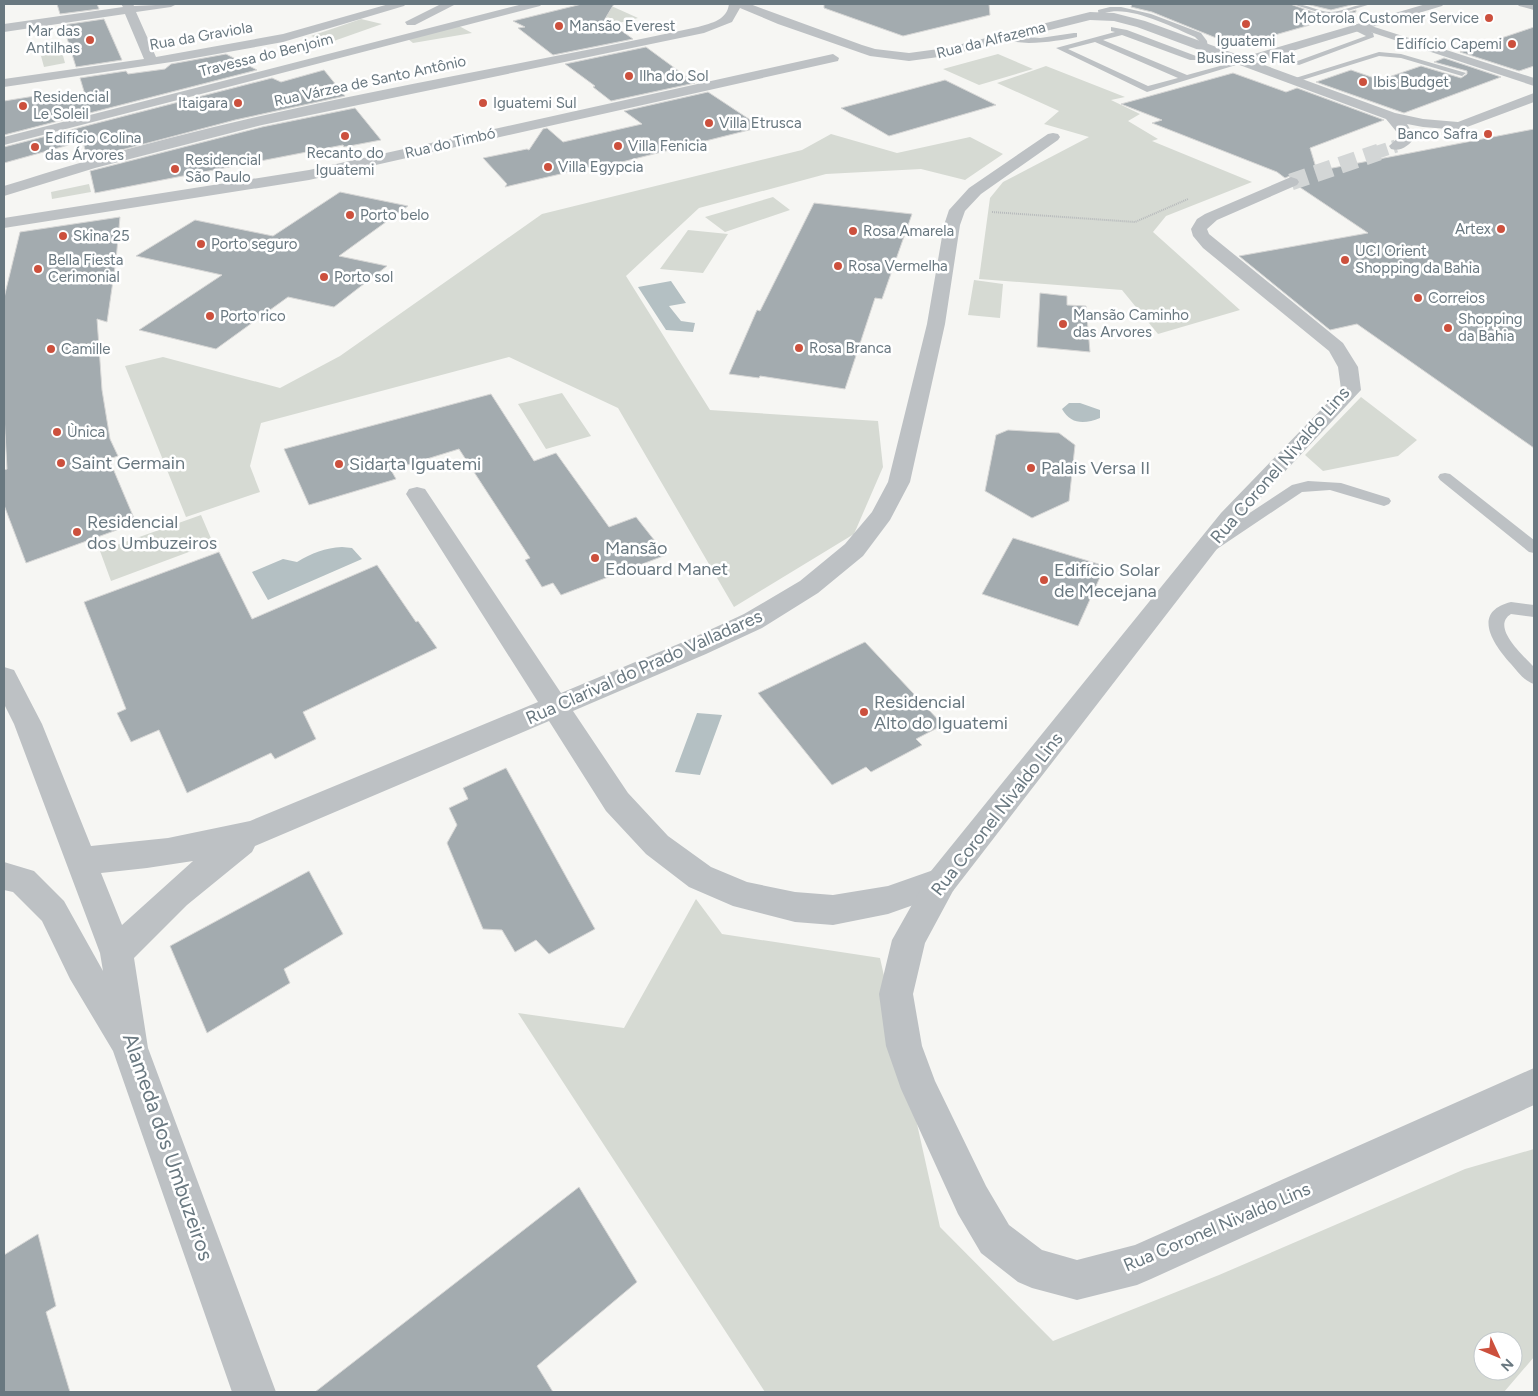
<svg xmlns="http://www.w3.org/2000/svg" width="1538" height="1396" font-family="Figtree,sans-serif">
<rect width="100%" height="100%" fill="#f6f6f3"/>
<path fill="#d6dad3" fill-rule="evenodd" d="M607 4 638 18 607 26 575 12Z
M361 19 382 24 331 42 311 36Z
M459 26 472 33 413 43 408 39Z
M62 52 65 63 44 67 41 56Z
M998 54 1033 69 979 85 943 69Z
M1046 66 1125 97 1111 100 1140 114 1128 121 1158 139 1152 141 1252 182 1166 216 1153 232 1240 310 1158 334 1122 290 979 279 990 198 1003 182 1089 137 1044 124 1059 111 997 83Z
M831 134 897 153 970 137 1003 154 965 180 921 169 826 174 699 208 626 276 710 410 878 421 883 467 854 534 734 607 618 408 509 357 261 423 250 466 260 492 186 517 125 366 163 357 280 388 340 356 542 214 802 150Z
M89 184 91 192 52 199 51 192Z
M773 197 790 210 725 232 705 217Z
M688 230 728 234 703 273 660 269Z
M974 280 1003 284 1000 318 968 315Z
M562 393 591 436 546 449 518 404Z
M1361 397 1417 440 1398 456 1323 471 1305 455Z
M201 515 213 543 111 581 100 551Z
M696 899 722 934 880 958 940 1227 1053 1341 1219 1275 1465 1169 1534 1149V1357L1504 1392H765L518 1013 624 1028ZM1483 1341H1513V1371H1483Z"/>
<path fill="#b4c0c3" d="M671 281 686 303 669 306 681 321 695 323 693 332 666 330 638 287Z
M1069 403H1080L1100 410V418C1085 424 1071 425 1062 409Z
M342 547 352 548 362 559 268 600 252 572 283 559 297 562C312 553 325 548 342 547Z
M697 713 722 715 700 775 675 772Z"/>
<path fill="#a3abaf" stroke="#d7d7d6" d="M57 4H97L99 9 60 14Z
M582 4H614L605 19 633 39 553 55 518 28 525 27 513 21Z
M824 4H989L990 15 903 36 824 8Z
M1132 4H1290L1330 18 1356 10V12L1236 46 1152 12 1131 7Z
M1306 4H1355L1331 10Z
M104 19 122 60 76 67 63 25Z
M1534 27V66L1519 71 1460 52Z
M646 47 695 83 611 101 593 87 595 86 565 64Z
M226 54 257 70 4 135V101L41 95 86 98 80 78 126 71 128 74 165 69 171 64Z
M1444 58 1501 77 1404 113 1316 82 1351 70 1380 80 1421 66 1461 78 1467 74V71L1434 62Z
M324 70 345 96 235 120 87 159 83 141 4 163V147L272 78 281 82Z
M1233 73 1286 92 1297 88 1384 120 1310 148 1317 171 1534 129V448L1357 324 1330 330 1239 256 1368 233 1298 186 1301 181 1298 177 1292 175 1285 178 1277 172 1152 123 1162 120 1121 104Z
M945 80 996 105 889 136 841 108Z
M708 92 761 127 602 167 599 165 505 187 507 184 483 158 527 149 529 150 543 129 547 128 563 142 642 124 624 111Z
M355 108 381 140 344 147 343 145 95 193 90 171 262 127Z
M340 192 408 206 339 256 387 266 334 307 288 297 216 349 139 330 222 275 136 256 195 220 273 236Z
M814 203 912 214 882 299 875 298 845 389 760 376 759 378 729 374 757 310 760 311Z
M120 217 116 260 107 322 97 319 102 390 110 439 118 456 109 459 136 523 26 563 4 505V470L7 469 4 415V298L20 232Z
M1040 293 1067 296V305L1086 306 1090 352 1037 347Z
M491 394 534 461 556 453 609 527 636 517 666 555 561 595 553 583 542 587 525 560 530 558 459 449 391 470 396 479 309 505 284 449Z
M1008 430 1059 433 1075 445 1069 501 1032 518 985 491 996 435Z
M1013 538 1105 566 1078 626 982 594Z
M219 552 252 619 377 565 416 622 418 621 437 648 303 712 316 739 275 759 271 753 187 793 159 730 131 742 117 713 126 709 84 602Z
M865 642 943 725 916 739 922 745 871 772 866 767 832 785 758 693Z
M506 768 595 929 549 954 536 940 515 952 502 930 483 929 447 843 457 825 449 808 468 799 463 788Z
M309 871 343 934 284 969 290 983 207 1033 170 946Z
M579 1187 637 1282 537 1366 553 1392H315Z
M38 1234 56 1306 46 1312 70 1392H4V1255Z"/>
<g fill="none" stroke-linecap="round" stroke-linejoin="round">
<path stroke="#d3d6d6" stroke-width="13" stroke-dasharray="13 6" stroke-linecap="butt" d="M1375 153 1396 146"/>
<path stroke="#d3d6d6" stroke-width="17" stroke-dasharray="17 9" stroke-linecap="butt" d="M1291 182 1379 152"/>
<path stroke="#b7babc" stroke-width="2" stroke-dasharray="1 1" stroke-linecap="butt" d="M992 212 1135 222 1188 199"/>
<path fill="#bdc1c4" fill-rule="evenodd" d="M1292 4C1306 3 1318 12 1331 12 1345 11 1357 3 1371 4L1331 16Z
M1110 7H1121L1151 14 1201 33 1207 41 1208 48 1201 50 1199 41 1195 37C1172 27 1130 5 1105 13V18H1099L1098 10Z
M1352 25H1358L1373 33 1374 37 1299 65 1292 63 1366 36 1352 29Z
M1111 27 1127 30 1196 56V60H1190L1122 35 1103 40 1187 75 1242 60 1246 62 1147 92 1056 48 1115 32 1111 31ZM1095 42 1178 78 1148 86 1068 49Z
M1074 33H1077V37C1059 41 1016 48 1001 37L1005 35 1040 38Z
M1379 52 1401 54 1466 73 1462 76 1401 58 1379 56 1296 82 1289 80Z
M1445 473 1450 474 1534 540V553L1529 552 1440 480 1438 477 1440 474Z
M1308 481 1341 483 1389 498 1391 501 1389 504 1384 506 1330 490 1302 492 1214 551H1204L1201 547 1204 543 1292 485Z
M1511 602 1534 605V617L1511 614C1490 627 1524 656 1534 667V684C1524 681 1518 672 1511 664 1493 644 1471 612 1511 602Z"/>
<path fill="#bdc1c4" fill-rule="evenodd" d="M1362 23 1534 78V86L1358 28 1356 26 1358 24Z"/>
<path fill="#bdc1c4" fill-rule="evenodd" d="M121 4H133L134 6 177 4 171 7 136 12 156 57 283 34 389 4H406L404 6 283 42 178 61 4 87V79L144 59 125 14 4 32V24L123 7Z
M441 4H456L415 25H407L405 22Z
M523 4H542L540 6 4 145V137Z
M833 54 839 58 838 61 309 180 4 228V218L309 170Z
M1053 133 1058 134 1060 137 1058 140 981 194 965 211 960 225 945 324 910 482 890 520 863 556 818 593 762 628 706 654 573 711 628 793 668 836 711 867 747 882 795 892 833 895 888 886 942 867 953 871 958 881 953 891 888 914 833 925 795 922 733 906 689 887 646 854 606 811 549 721 255 846 252 852 187 905 134 958 148 1048 276 1392H232L113 1051 70 979 42 921 13 892 4 890V862L34 871 64 901 103 971 100 953 14 724 4 704V667L14 670 42 724 91 846 168 838 250 821 538 702 406 494 409 489 417 487 425 489 561 693 688 640 744 614 800 581 845 544 872 512 888 482 927 324 944 225 949 210 969 188 1048 134ZM193 861 122 925 101 873 147 868Z"/>
<path fill="#bdc1c4" fill-rule="evenodd" d="M729 4H750L862 45 875 49 909 53 946 48 1090 12 1114 13 1145 21 1244 57 1426 4H1444L1442 6 1256 62 1395 113 1423 119 1458 122 1534 93V102L1459 130 1423 127 1407 124 1415 137C1410 145 1401 152 1391 149L1389 146 1400 136 1386 119 1137 27 1114 21 1090 20 946 56 909 61 870 56 778 24 740 8 732 22 704 33 262 125 95 168 4 196V186C59 169 114 152 170 138 344 93 523 65 698 27 712 23 727 20 729 4Z
M1517 4H1534V10L1519 6Z
M1291 177 1297 179 1299 182 1297 185 1217 220 1207 229 1209 234 1343 343 1358 367 1361 390 1237 523 953 891 925 943 913 994 922 1046 935 1081 986 1186 1009 1225 1042 1250 1077 1260 1135 1245 1534 1068V1105L1151 1279 1137 1285 1077 1300 1032 1288 1018 1282 981 1253 958 1214 901 1089 886 1046 879 994 892 940 931 871 1221 513 1341 389 1338 367 1329 351 1203 248 1193 236 1191 229 1197 219 1205 214Z"/>
</g>
<g fill="#cc503d" stroke="#fff" stroke-width="2">
<circle cx="1489" cy="18" r="5"/>
<circle cx="1246" cy="24" r="5"/>
<circle cx="559" cy="26" r="5"/>
<circle cx="90" cy="40" r="5"/>
<circle cx="1512" cy="44" r="5"/>
<circle cx="629" cy="76" r="5"/>
<circle cx="1363" cy="82" r="5"/>
<circle cx="238" cy="103" r="5"/>
<circle cx="483" cy="103" r="5"/>
<circle cx="23" cy="106" r="5"/>
<circle cx="709" cy="123" r="5"/>
<circle cx="1488" cy="134" r="5"/>
<circle cx="345" cy="136" r="5"/>
<circle cx="618" cy="146" r="5"/>
<circle cx="35" cy="147" r="5"/>
<circle cx="548" cy="167" r="5"/>
<circle cx="175" cy="169" r="5"/>
<circle cx="350" cy="215" r="5"/>
<circle cx="1501" cy="229" r="5"/>
<circle cx="853" cy="231" r="5"/>
<circle cx="63" cy="236" r="5"/>
<circle cx="201" cy="244" r="5"/>
<circle cx="1345" cy="260" r="5"/>
<circle cx="838" cy="266" r="5"/>
<circle cx="38" cy="269" r="5"/>
<circle cx="324" cy="277" r="5"/>
<circle cx="1418" cy="298" r="5"/>
<circle cx="210" cy="316" r="5"/>
<circle cx="1063" cy="324" r="5"/>
<circle cx="1448" cy="328" r="5"/>
<circle cx="799" cy="348" r="5"/>
<circle cx="51" cy="349" r="5"/>
<circle cx="57" cy="432" r="5"/>
<circle cx="61" cy="463" r="5"/>
<circle cx="339" cy="464" r="5"/>
<circle cx="1031" cy="468" r="5"/>
<circle cx="77" cy="532" r="5"/>
<circle cx="595" cy="558" r="5"/>
<circle cx="1044" cy="580" r="5"/>
<circle cx="864" cy="712" r="5"/>
</g>
<g text-anchor="middle" stroke-width="5" stroke-linejoin="round" paint-order="stroke">
<g font-size="15" fill="#697880" stroke="#fff" text-anchor="start">
<text x="1479" y="23" text-anchor="end">Motorola Customer Service</text>
<text x="569" y="31">Mansão Everest</text>
<text x="80" y="36" text-anchor="end">Mar das<tspan x="80" dy="17">Antilhas</tspan></text>
<text x="1246" y="46" text-anchor="middle">Iguatemi<tspan x="1246" dy="17">Business e Flat</tspan></text>
<text x="1502" y="49" text-anchor="end">Edifício Capemi</text>
<text x="639" y="81">Ilha do Sol</text>
<text x="1373" y="87">Ibis Budget</text>
<text x="33" y="102">Residencial<tspan x="33" dy="17">Le Soleil</tspan></text>
<text x="228" y="108" text-anchor="end">Itaigara</text>
<text x="493" y="108">Iguatemi Sul</text>
<text x="719" y="128">Villa Etrusca</text>
<text x="1478" y="139" text-anchor="end">Banco Safra</text>
<text x="45" y="143">Edifício Colina<tspan x="45" dy="17">das Árvores</tspan></text>
<text x="628" y="151">Villa Fenicia</text>
<text x="345" y="158" text-anchor="middle">Recanto do<tspan x="345" dy="17">Iguatemi</tspan></text>
<text x="185" y="165">Residencial<tspan x="185" dy="17">São Paulo</tspan></text>
<text x="558" y="172">Villa Egypcia</text>
<text x="360" y="220">Porto belo</text>
<text x="1491" y="234" text-anchor="end">Artex</text>
<text x="863" y="236">Rosa Amarela</text>
<text x="73" y="241">Skina 25</text>
<text x="211" y="249">Porto seguro</text>
<text x="1355" y="256">UCI Orient<tspan x="1355" dy="17">Shopping da Bahia</tspan></text>
<text x="48" y="265">Bella Fiesta<tspan x="48" dy="17">Cerimonial</tspan></text>
<text x="848" y="271">Rosa Vermelha</text>
<text x="334" y="282">Porto sol</text>
<text x="1428" y="303">Correios</text>
<text x="1073" y="320">Mansão Caminho<tspan x="1073" dy="17">das Arvores</tspan></text>
<text x="220" y="321">Porto rico</text>
<text x="1458" y="324">Shopping<tspan x="1458" dy="17">da Bahia</tspan></text>
<text x="809" y="353">Rosa Branca</text>
<text x="61" y="354">Camille</text>
<text x="67" y="437">Ùnica</text>
</g>
<g font-size="15" fill="#697880" stroke="#fff">
<text transform="translate(201 36) rotate(-10)" y="5">Rua da Graviola</text>
<text transform="translate(991 40) rotate(-14)" y="5">Rua da Alfazema</text>
<text transform="translate(266 55) rotate(-14)" y="5">Travessa do Benjoim</text>
<text transform="translate(370 81) rotate(-12)" y="5">Rua Várzea de Santo Antônio</text>
<text transform="translate(450 143) rotate(-13)" y="5">Rua do Timbó</text>
</g>
<g font-size="18" fill="#697880" stroke="#fff" text-anchor="start">
<text x="71" y="469">Saint Germain</text>
<text x="349" y="470">Sidarta Iguatemi</text>
<text x="1041" y="474">Palais Versa II</text>
<text x="87" y="528">Residencial<tspan x="87" dy="21">dos Umbuzeiros</tspan></text>
<text x="605" y="554">Mansão<tspan x="605" dy="21">Edouard Manet</tspan></text>
<text x="1054" y="576">Edifício Solar<tspan x="1054" dy="21">de Mecejana</tspan></text>
<text x="874" y="708">Residencial<tspan x="874" dy="21">Alto do Iguatemi</tspan></text>
</g>
<g font-size="18" fill="#697880" stroke="#fff">
<text transform="translate(1280 465) rotate(-49)" y="6">Rua Coronel Nivaldo Lins</text>
<text transform="translate(644 667) rotate(-24)" y="6">Rua Clarival do Prado Valladares</text>
<text transform="translate(997 814) rotate(-52)" y="6">Rua Coronel Nivaldo Lins</text>
<text transform="translate(1217 1227) rotate(-23)" y="6">Rua Coronel Nivaldo Lins</text>
</g>
<g font-size="21" fill="#697880" stroke="#fff">
<text transform="translate(168 1147) rotate(71)" y="7">Alameda dos Umbuzeiros</text>
</g>
</g>
<rect width="1538" height="1396" fill="none" stroke="#697880" stroke-width="10"/>
<g transform="translate(1498 1356) rotate(134)"><circle r="24" fill="#ffffff" stroke="#c3c9cc"/>
<path d="M0-4L9 19L0 12L-9 19Z" fill="#cc503d"/>
<text y="-8" font-size="14" font-weight="bold" text-anchor="middle" fill="#697880">N</text>
</g>
</svg>
